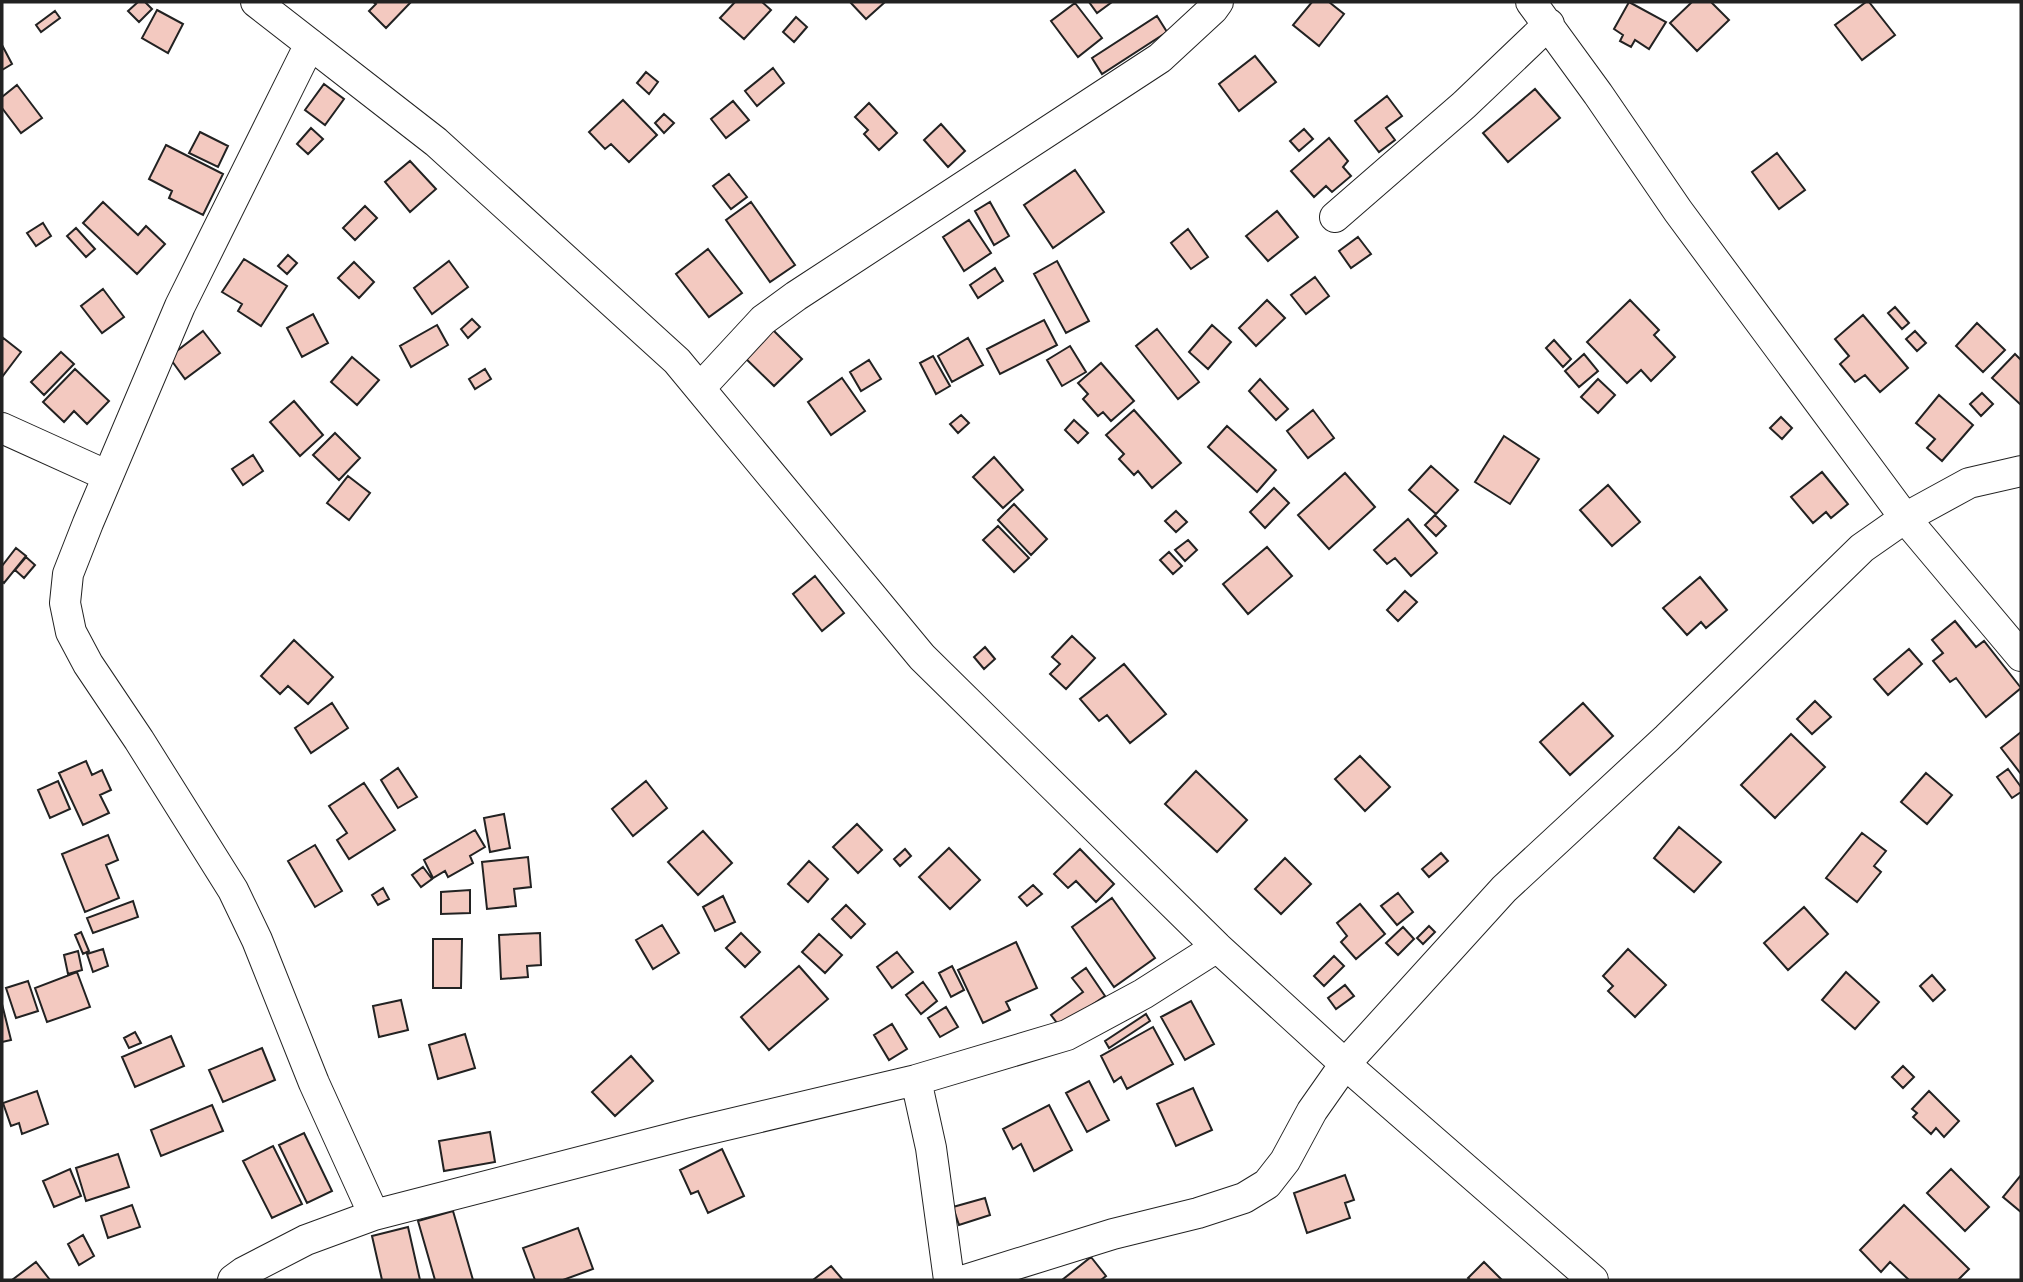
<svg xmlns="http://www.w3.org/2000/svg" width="2023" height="1282" font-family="'PT Sans',sans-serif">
<rect width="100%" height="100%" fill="#fff"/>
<path fill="#f3c9c0" stroke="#222" stroke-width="2" d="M138 2H145L152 9 139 22 128 11Z
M373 2H411L386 28 369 11 376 4Z
M735 2H762L771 10 744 39 720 18Z
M850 2H885L866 19Z
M1089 2H1112L1097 13Z
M1312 2H1329L1344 14 1319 46 1293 25Z
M1629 2 1666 22 1649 49 1635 40 1631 47 1620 41 1623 35 1614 29Z
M1692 2H1711L1729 20 1697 51 1670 23Z
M1866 2H1869L1895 35 1862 60 1835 25Z
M1075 3 1102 38 1078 57 1051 21Z
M157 10 183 24 168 53 142 38Z
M55 11 60 18 41 32 36 25Z
M1157 16 1167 32 1102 74 1092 58Z
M796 17 807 27 794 42 783 32Z
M2 45 12 64 2 70Z
M1255 56 1276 82 1239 111 1219 84Z
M773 68 784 83 757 106 745 91Z
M646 72 658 82 649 94 637 83Z
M324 84 344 99 325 125 305 110Z
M17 85 42 118 21 133 2 108V97Z
M1535 89 1560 118 1508 162 1483 133Z
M1387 96 1402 116 1386 128 1395 140 1379 152 1355 121Z
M623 100 657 135 629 162 611 144 605 149 589 132Z
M733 101 749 120 726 138 711 119Z
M869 103 897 133 879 150 864 134 868 130 855 117Z
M664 114 674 123 664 133 655 123Z
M941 124 965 151 948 167 924 140Z
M311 128 323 139 308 154 297 144Z
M1304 129 1313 139 1299 151 1290 141Z
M200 132 228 146 218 167 189 153Z
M1329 138 1348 161 1343 167 1351 176 1332 192 1326 186 1314 197 1291 171Z
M166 145 223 174 203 215 169 198 172 191 149 179Z
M1777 153 1805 190 1779 209 1752 172Z
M410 161 436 189 410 212 385 182Z
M1075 170 1104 212 1053 248 1024 205Z
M729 174 747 197 731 209 713 186Z
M103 202 138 235 146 226 165 244 137 274 83 223Z
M751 202 795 265 770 282 726 220Z
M990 202 1009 236 994 245 975 211Z
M365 206 377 218 355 240 343 228Z
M1277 211 1298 237 1268 261 1246 236Z
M969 220 991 253 964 271 943 237Z
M43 223 51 236 36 246 27 233Z
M76 228 95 249 86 257 67 236Z
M1188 229 1208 257 1191 269 1171 243Z
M1358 237 1371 254 1351 268 1339 251Z
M708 249 742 293 709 317 676 274Z
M288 255 297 263 287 274 278 266Z
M244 259 287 286 261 326 238 311 242 304 222 292Z
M449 261 468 287 432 314 414 288Z
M1057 261 1089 321 1066 333 1034 274Z
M354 262 374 282 359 298 338 278Z
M995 268 1003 281 978 298 970 285Z
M1315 277 1329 296 1306 314 1291 295Z
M103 289 124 317 102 333 81 306Z
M1267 300 1285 318 1256 346 1239 328Z
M1630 300 1659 330 1654 335 1675 357 1651 381 1641 370 1627 383 1587 342Z
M1895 307 1909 323 1902 329 1888 313Z
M313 314 328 343 302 357 287 328Z
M1863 315 1908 368 1880 392 1865 375 1855 382 1840 364 1849 356 1835 339Z
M472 319 480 327 468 338 461 329Z
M1044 320 1057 345 1000 374 987 349Z
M1977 323 2005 350 1983 372 1956 346Z
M437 325 448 345 411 367 400 346Z
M1212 325 1231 342 1208 369 1189 352Z
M769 326 802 359 774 386 741 354Z
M1157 329 1199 382 1178 399 1136 346Z
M203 331 220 353 185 379 169 357Z
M1915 331 1926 343 1917 351 1906 339Z
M2 337 21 352 2 377Z
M968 338 983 365 952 382 938 356Z
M1554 340 1571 359 1563 367 1546 348Z
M1070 346 1086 372 1062 386 1047 360Z
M61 352 74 364 44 395 31 382Z
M1584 354 1598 371 1579 387 1565 371Z
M2015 354 2021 360V405L1992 378Z
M933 356 950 386 936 394 920 363Z
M352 357 379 380 357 405 331 382Z
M869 360 881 379 861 391 850 372Z
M1101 363 1134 401 1111 421 1103 412 1098 416 1083 399 1088 394 1078 383Z
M75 369 109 401 87 424 74 411 64 422 43 402Z
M485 369 491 379 475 389 469 379Z
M842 378 865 411 831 435 808 402Z
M1260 379 1288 409 1276 420 1249 391Z
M1598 379 1615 395 1598 413 1581 397Z
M1982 393 1993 404 1981 416 1970 404Z
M1939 395 1973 425 1942 461 1927 448 1935 439 1916 423Z
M294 401 323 435 300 456 270 422Z
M1134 410 1181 463 1152 488 1138 471 1134 475 1119 459 1124 454 1106 435Z
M1313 410 1334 438 1308 458 1287 431Z
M961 415 969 423 958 433 950 424Z
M1781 417 1792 428 1782 439 1770 428Z
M1074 420 1088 433 1078 443 1065 430Z
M1227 426 1276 470 1257 492 1208 447Z
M335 433 360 458 339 480 313 455Z
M1504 436 1539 459 1510 504 1475 482Z
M253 455 263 471 243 485 232 469Z
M994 457 1023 490 1003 508 973 477Z
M1431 466 1458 490 1436 514 1409 490Z
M1822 472 1848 504 1831 518 1826 512 1813 523 1791 497Z
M1345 473 1375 507 1329 549 1298 515Z
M348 476 370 493 349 520 327 503Z
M1608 485 1640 522 1612 546 1580 510Z
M1274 488 1289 503 1265 528 1250 512Z
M1014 504 1047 539 1031 555 998 520Z
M1176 511 1187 522 1176 532 1165 521Z
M1435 515 1446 526 1436 536 1425 525Z
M1408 519 1437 553 1411 576 1395 558 1387 564 1374 550Z
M998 526 1029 558 1014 572 983 540Z
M1188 540 1197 550 1185 561 1175 550Z
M1267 547 1292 576 1248 614 1223 584Z
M16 548 26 556 4 583 2 581V566Z
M1169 552 1182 566 1173 574 1160 560Z
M26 557 35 565 24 578 15 570Z
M815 576 844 613 822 631 793 594Z
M1700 577 1727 610 1706 628 1701 622 1687 635 1663 608Z
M1405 591 1417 602 1398 621 1387 610Z
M1955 621 1976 647 1984 641 2021 688 1986 717 1956 678 1950 682 1933 661 1943 653 1932 640Z
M1072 636 1095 658 1066 689 1050 674 1060 664 1052 657Z
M294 640 333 677 308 704 288 686 280 694 261 676Z
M985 647 995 659 984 669 974 657Z
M1909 649 1922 664 1888 695 1874 679Z
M1124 664 1166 714 1130 743 1107 715 1099 721 1080 699Z
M1815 701 1831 717 1812 734 1797 719Z
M332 703 348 728 311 753 295 728Z
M1583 703 1613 736 1570 775 1540 742Z
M2021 732V774L2001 748Z
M1791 734 1825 767 1775 818 1741 785Z
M1360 756 1390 787 1365 811 1335 779Z
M86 761 92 775 102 770 111 790 100 795 109 813 83 825 59 773Z
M398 768 417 797 398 808 381 780Z
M2008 769 2021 787V792L2012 798 1997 777Z
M1196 771 1247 820 1217 852 1165 804Z
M1926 773 1952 795 1927 824 1901 802Z
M58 781 70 809 50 818 38 790Z
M646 781 667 808 633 836 612 809Z
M364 783 395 830 349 859 337 840 347 833 329 806Z
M504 814 510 848 490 852 484 818Z
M857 824 882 850 858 873 833 847Z
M1679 827 1721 862 1694 892 1654 858Z
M475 830 485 847 470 856 473 863 448 877 445 871 433 878 424 860Z
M703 831 732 863 698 895 668 862Z
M1862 833 1886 851 1874 866 1881 872 1857 902 1826 878Z
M108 835 118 860 106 865 119 898 85 912 62 854Z
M315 845 342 891 315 907 288 861Z
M949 848 980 880 950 909 919 877Z
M905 849 911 856 900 866 894 859Z
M1080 849 1114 884 1096 902 1076 881 1068 888 1054 874Z
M1441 853 1448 861 1429 877 1422 869Z
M528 857 531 887 514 889 516 906 487 909 482 862Z
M1285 858 1311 884 1281 914 1255 889Z
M809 861 828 879 808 902 788 884Z
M423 867 432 879 421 887 412 875Z
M1033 885 1042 894 1027 906 1019 897Z
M383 888 389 899 378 905 372 895Z
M470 890V913L441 914V892Z
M1398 893 1413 912 1397 925 1381 906Z
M723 896 735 922 715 931 703 907Z
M1112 898 1155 958 1114 987 1072 927Z
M133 901 138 917 93 933 87 918Z
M1360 904 1385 934 1356 959 1341 942 1347 936 1337 923Z
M846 905 865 924 851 938 832 919Z
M1804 907 1828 934 1788 970 1764 943Z
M662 925 679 953 653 969 636 940Z
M1429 926 1435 932 1423 944 1417 938Z
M1403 927 1414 939 1398 955 1386 943Z
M81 932 89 951 83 954 75 935Z
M540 933 541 965 527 966 528 977 501 979 499 935Z
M741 933 760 952 745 967 726 948Z
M819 934 842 955 825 973 802 952Z
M433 939H462L461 988H433Z
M1016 942 1037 988 1006 1002 1010 1010 983 1023 958 970Z
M103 949 108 966 93 972 87 954Z
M1628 949 1666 985 1635 1017 1608 991 1613 986 1603 976Z
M78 951 82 970 68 974 64 955Z
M897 952 913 972 892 988 877 967Z
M1334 956 1344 966 1324 986 1314 976Z
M799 966 828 999 769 1050 741 1017Z
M952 966 964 990 951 997 939 973Z
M1086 968 1105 996 1060 1027 1051 1015 1083 992 1072 978Z
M77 972 90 1007 47 1022 35 988Z
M1846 972 1879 1002 1855 1029 1822 1000Z
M1932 975 1945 990 1933 1001 1920 986Z
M28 981 38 1011 16 1018 6 988Z
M923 982 937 1001 921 1014 906 995Z
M1345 985 1354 996 1336 1009 1328 998Z
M401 1000 408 1030 379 1037 373 1006Z
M1191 1001 1214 1044 1185 1060 1161 1017Z
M2 1004 11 1040 2 1042Z
M946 1007 958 1027 940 1037 928 1018Z
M1146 1014 1150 1021 1109 1048 1105 1041Z
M892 1024 907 1049 889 1060 874 1035Z
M1153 1027 1173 1064 1127 1089 1121 1077 1114 1082 1101 1056Z
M135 1032 141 1043 129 1048 124 1038Z
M465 1034 475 1068 438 1079 429 1045Z
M171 1036 184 1066 135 1087 122 1057Z
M262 1048 275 1080 223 1102 209 1070Z
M631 1056 653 1081 615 1116 592 1092Z
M1903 1066 1914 1077 1903 1088 1892 1077Z
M1089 1081 1109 1120 1087 1132 1066 1093Z
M1193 1088 1212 1130 1176 1146 1157 1104Z
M37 1091 48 1124 22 1134 19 1123 11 1126 3 1103Z
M1929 1091 1959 1121 1944 1137 1936 1128 1931 1134 1913 1117 1917 1113 1912 1109Z
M212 1105 223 1131 161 1156 151 1130Z
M1049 1105 1072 1150 1034 1171 1021 1144 1013 1149 1003 1129Z
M490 1132 495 1162 444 1171 439 1141Z
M304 1133 332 1191 307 1203 279 1145Z
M273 1146 302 1204 272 1218 243 1161Z
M722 1149 744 1196 708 1213 698 1191 691 1194 680 1170Z
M118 1154 129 1187 86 1201 76 1168Z
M70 1169 81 1196 54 1207 43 1181Z
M1951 1169 1989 1207 1965 1231 1927 1193Z
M1345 1175 1354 1200 1345 1203 1350 1218 1307 1233 1294 1193Z
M2021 1175V1212L2003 1197Z
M985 1198 990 1215 959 1225 953 1207Z
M132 1205 140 1227 108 1238 101 1216Z
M1904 1205 1969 1269 1958 1280H1909L1890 1262 1881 1272 1860 1250Z
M453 1211 473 1280H435L418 1221Z
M408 1227 420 1280H382L372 1236Z
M578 1228 593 1269 563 1280H535L523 1248Z
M83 1235 94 1256 79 1265 68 1244Z
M1091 1257 1106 1276 1101 1280H1062Z
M36 1262 50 1280H12Z
M1484 1262 1502 1280H1470L1468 1278Z
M831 1266 843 1280H813Z"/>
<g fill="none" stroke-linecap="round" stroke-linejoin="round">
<defs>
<path id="minor" d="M256 2 436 142 677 361 922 657 1217 947 1345 1064 1593 1280
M1531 2 1598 94 1678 211 1905 518 2021 656
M310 44 180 306 88 523 68 574 65 603 71 632 88 664 139 740 233 890 257 940 314 1083 374 1215
M1335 217 1464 105 1549 24
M701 387 763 320 796 296 1160 58 1213 9 1218 2
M2 428 108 476
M916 1080 931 1148 949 1280
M233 1280 244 1272 306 1240 374 1215 692 1133 916 1080 1067 1035 1143 994 1217 947
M965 1280 1113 1234 1198 1213 1244 1198 1267 1184 1285 1161 1312 1111 1345 1064 1504 889 1667 738 1862 548 1905 518 1969 483 2021 471"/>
</defs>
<use href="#minor" stroke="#222" stroke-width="32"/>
<use href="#minor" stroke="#fff" stroke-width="30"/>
</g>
<rect width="2023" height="1282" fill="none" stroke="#222222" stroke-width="7"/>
</svg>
